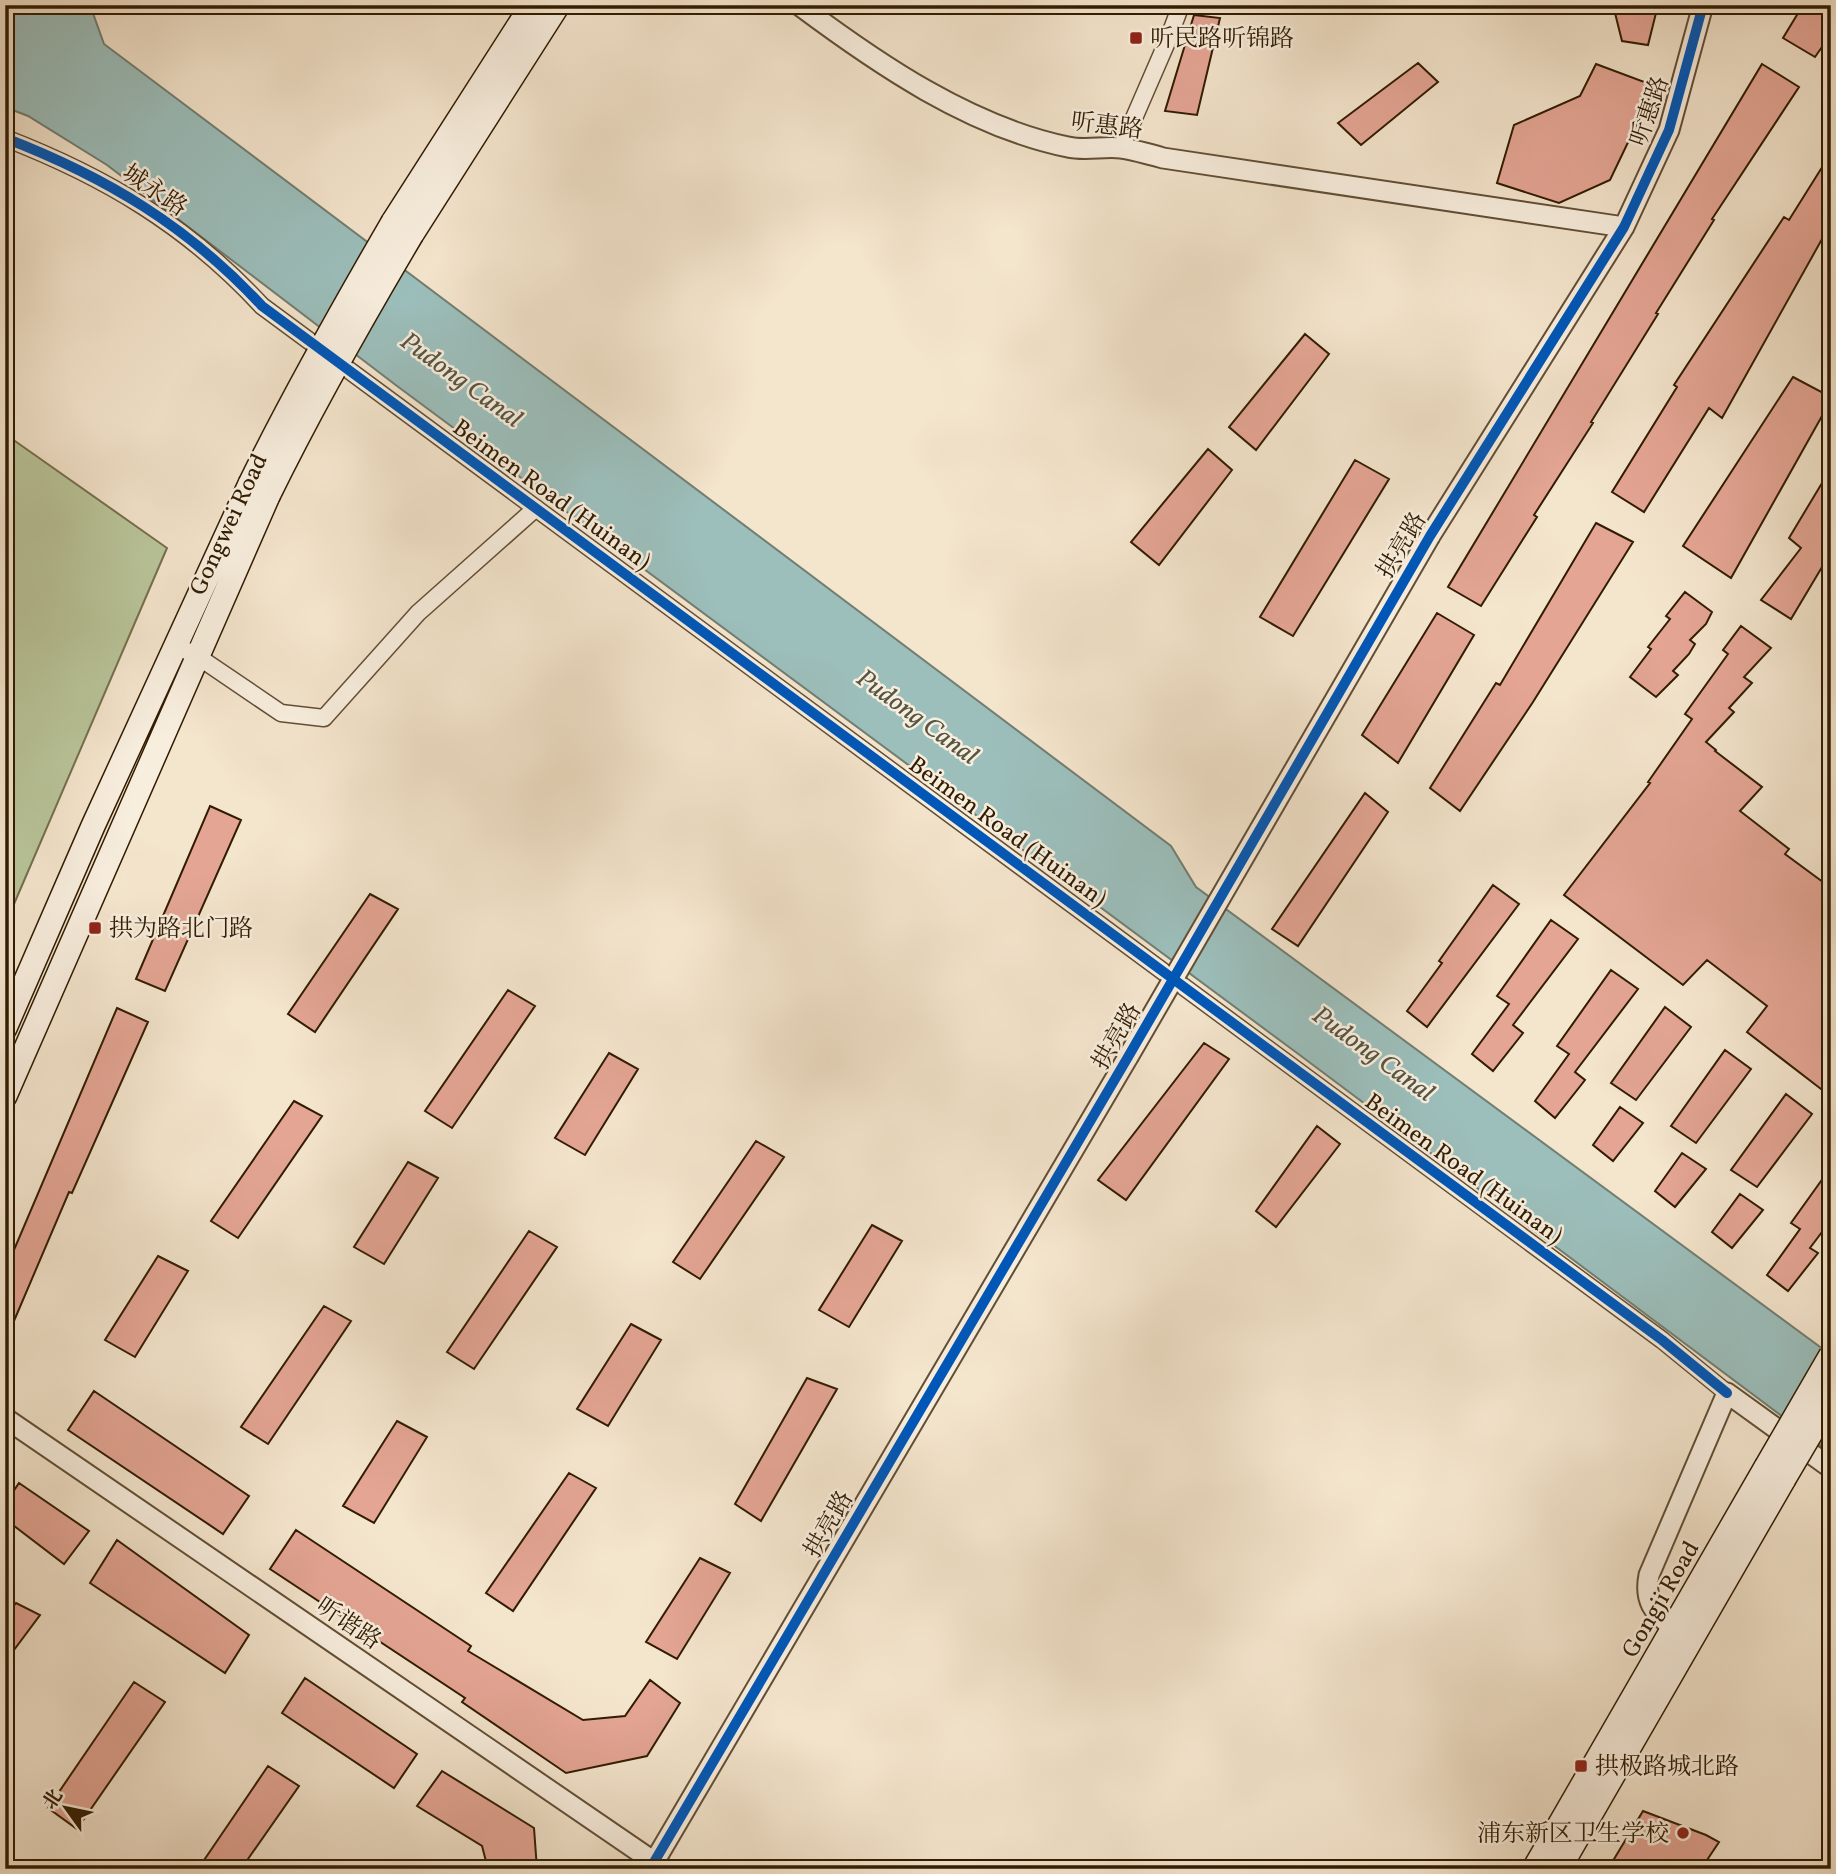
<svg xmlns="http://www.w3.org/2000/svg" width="1836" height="1874" font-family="Vollkorn,'Noto Serif SC',serif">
<rect width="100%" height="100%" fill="#f4e5cd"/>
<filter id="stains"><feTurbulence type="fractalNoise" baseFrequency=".00286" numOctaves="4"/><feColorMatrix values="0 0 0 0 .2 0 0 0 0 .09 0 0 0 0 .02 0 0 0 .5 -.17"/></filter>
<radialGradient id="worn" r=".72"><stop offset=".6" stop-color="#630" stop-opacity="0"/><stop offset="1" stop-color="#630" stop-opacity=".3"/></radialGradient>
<path fill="#b9c59a" stroke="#75704e" stroke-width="2" d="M5 434 167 548 5 925Z"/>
<path fill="#9cbfbc" stroke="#717e72" stroke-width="2" d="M5 5H90L104 44 1171 846 1196 887 1831 1355V1453L1297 1053 397 386 107 165 28 116 5 107Z"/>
<path fill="#e4a594" stroke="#311c02" stroke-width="2" d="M1613 5H1658L1648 45 1622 41Z
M1803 5H1831V34L1815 57 1783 38Z
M1194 15 1220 18 1197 115 1165 111Z
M1418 63 1438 82 1361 145 1338 123Z
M1596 64 1655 86 1610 180 1559 203 1497 183 1514 125 1580 96Z
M1762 64 1799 87 1712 219 1714 220 1656 313 1658 314 1591 422 1593 423 1534 515 1537 517 1481 606 1448 587Z
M1831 153V223L1722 418 1709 408 1644 512 1612 492 1677 387 1674 385 1784 217 1789 220Z
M1305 334 1329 354 1256 450 1229 427Z
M1793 377 1831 397V400L1731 578 1683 546Z
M1208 449 1232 470 1159 565 1131 542Z
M1355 460 1389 479 1293 636 1260 617Z
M1831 468V552L1791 619 1761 600 1801 548 1789 538Z
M1596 523 1633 542 1533 702 1460 811 1430 788 1496 683 1500 685Z
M1685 592 1712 612 1706 624 1690 640 1695 644 1689 654 1673 671 1678 675 1656 697 1630 677 1651 649 1648 647 1670 619 1666 616Z
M1437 613 1474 635 1398 763 1362 735Z
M1741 626 1771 648 1744 677 1752 683 1729 708 1734 712 1706 742 1716 750 1715 751 1762 787 1740 811 1789 849 1785 854 1831 888V1079L1821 1089 1747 1032 1767 1006 1707 960 1683 985 1564 895 1650 783 1648 782 1692 719 1685 714 1728 654 1723 650Z
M1365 793 1388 812 1298 946 1272 929Z
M210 806 241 820 165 991 136 979Z
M1493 885 1519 904 1427 1027 1407 1011 1442 963 1439 961Z
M370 894 398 909 315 1032 288 1014Z
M1551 920 1578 939 1513 1025 1523 1033 1493 1071 1472 1054 1509 1004 1497 996Z
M1611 970 1638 989 1575 1072 1585 1080 1555 1118 1535 1101 1569 1054 1557 1046Z
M508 990 535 1006 452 1128 425 1111Z
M1665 1007 1691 1027 1636 1100 1611 1083Z
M117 1008 148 1022 72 1193 69 1192 5 1342V1271Z
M1204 1043 1229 1059 1126 1200 1098 1180Z
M1725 1050 1751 1069 1696 1143 1671 1126Z
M609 1053 638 1069 585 1155 555 1138Z
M1786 1094 1812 1114 1757 1187 1731 1170Z
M294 1101 322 1116 238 1238 211 1221Z
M1620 1107 1643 1123 1613 1161 1593 1145Z
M1317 1126 1340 1144 1276 1227 1256 1211Z
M756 1141 784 1157 700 1279 673 1262Z
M1682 1153 1706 1169 1675 1207 1655 1191Z
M408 1162 438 1178 384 1264 354 1247Z
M1831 1167V1220L1810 1248 1818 1253 1788 1291 1767 1275 1800 1229 1791 1223Z
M1740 1194 1763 1210 1732 1248 1712 1232Z
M872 1225 902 1241 849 1327 819 1310Z
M529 1231 557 1247 474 1369 447 1352Z
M158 1256 188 1271 135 1357 105 1340Z
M324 1306 351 1321 268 1444 241 1427Z
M631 1324 661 1340 608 1426 577 1409Z
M807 1378 837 1389 761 1521 735 1504Z
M94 1391 249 1496 223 1534 68 1430Z
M397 1421 427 1437 374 1523 343 1506Z
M569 1473 596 1488 513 1611 486 1593Z
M19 1483 89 1531 64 1564 5 1519V1504Z
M296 1530 471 1646 468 1651 583 1720 625 1716 650 1680 680 1703 647 1756 566 1773 462 1702 465 1698 270 1569Z
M117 1540 249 1635 225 1673 90 1583Z
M700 1558 730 1573 677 1659 646 1642Z
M16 1603 40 1615 5 1662V1616Z
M305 1678 417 1754 394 1788 282 1713Z
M134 1682 165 1702 77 1829 48 1808Z
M268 1766 299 1786 241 1869H198Z
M442 1771 534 1828 537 1869H488L482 1846 417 1806Z
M1643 1811 1706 1835 1719 1842 1701 1869H1608Z"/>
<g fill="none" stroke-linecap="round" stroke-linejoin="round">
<defs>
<path id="minor" d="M5 138C106 177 188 226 262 306L1662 1340 1727 1393
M1121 148 1167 42 1181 5
M177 646 197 656 281 713 324 718 418 613 536 508"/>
<path id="tertiary" d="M799 5C878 64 970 127 1068 147 1085 151 1104 146 1121 148 1135 150 1149 154 1163 158L1624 227
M1430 536 1624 227 1669 130 1703 5
M5 1418 663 1868
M1673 1627C1653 1613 1644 1600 1649 1575L1727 1393 1831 1468
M650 1869 1128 1057"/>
<path id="secondary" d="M393 222 532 5
M412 234 558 5
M5 1028 93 826 250 484
M5 1096 268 496
M1534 1869 1766 1467
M1559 1869 1784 1479"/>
</defs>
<use href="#minor" stroke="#624e35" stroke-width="19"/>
<use href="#tertiary" stroke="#624e35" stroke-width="23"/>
<use href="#secondary" stroke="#311c02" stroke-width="26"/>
<use href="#minor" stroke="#f8eede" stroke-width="16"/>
<use href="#tertiary" stroke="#f8eede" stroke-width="19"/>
<use href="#secondary" stroke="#f8eede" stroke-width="23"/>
<defs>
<path id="tertiary-bridge" d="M1128 1057 1430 536"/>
<path id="secondary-bridge" d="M250 484C294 394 343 308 393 222
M268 496C312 406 361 320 412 234
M1766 1467 1831 1355
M1784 1479 1831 1399"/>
</defs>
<use href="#tertiary-bridge" stroke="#624e35" stroke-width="23" stroke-linecap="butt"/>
<use href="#secondary-bridge" stroke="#311c02" stroke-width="26" stroke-linecap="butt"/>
<use href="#tertiary-bridge" stroke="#f8eede" stroke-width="19"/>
<use href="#secondary-bridge" stroke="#f8eede" stroke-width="23"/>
<defs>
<path id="cycleway" d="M5 138C106 177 188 226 262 306L1662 1340 1727 1393
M650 1869 1128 1057 1430 536 1624 227 1669 130 1703 5"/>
</defs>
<use href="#cycleway" stroke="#f8eede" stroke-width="15"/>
<use href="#cycleway" stroke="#0057b8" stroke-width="10"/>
</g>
<g fill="#8f2418" stroke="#f8eede" stroke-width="2.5">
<rect x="1129" y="31" width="14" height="14" rx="3.5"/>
<rect x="88" y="921" width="14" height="14" rx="3.5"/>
<rect x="1574" y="1759" width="14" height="14" rx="3.5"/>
<circle cx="1683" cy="1833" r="7"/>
</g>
<g text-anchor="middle" stroke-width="5" stroke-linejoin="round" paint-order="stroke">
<g font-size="24" fill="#311c02" stroke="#f8eede" text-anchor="start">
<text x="1150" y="46">听民路听锦路</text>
<text x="109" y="936">拱为路北门路</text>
<text x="1595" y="1774">拱极路城北路</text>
<text x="1669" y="1841" text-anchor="end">浦东新区卫生学校</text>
</g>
<g font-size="24" fill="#311c02" stroke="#f8eede">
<text transform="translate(1649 111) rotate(-71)" y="8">听惠路</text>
<text transform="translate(1107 125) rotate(7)" y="8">听惠路</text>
<text transform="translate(155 190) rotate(34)" y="8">城永路</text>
<text transform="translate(552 494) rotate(36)" y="8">Beimen Road (Huinan)</text>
<text transform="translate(228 524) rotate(-65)" y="8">Gongwei Road</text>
<text transform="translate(1401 545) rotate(-59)" y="8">拱亮路</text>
<text transform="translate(1008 831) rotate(36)" y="8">Beimen Road (Huinan)</text>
<text transform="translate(1116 1036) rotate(-60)" y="8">拱亮路</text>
<text transform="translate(1464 1168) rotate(36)" y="8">Beimen Road (Huinan)</text>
<text transform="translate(828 1524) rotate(-60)" y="8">拱亮路</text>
<text transform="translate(1660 1599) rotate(-60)" y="8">Gongji Road</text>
<text transform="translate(349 1623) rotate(34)" y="8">听谐路</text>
</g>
<g font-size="26" font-style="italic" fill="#565543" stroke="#f8eede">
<text transform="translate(462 379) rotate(36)" y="9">Pudong Canal</text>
<text transform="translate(918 716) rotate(36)" y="9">Pudong Canal</text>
<text transform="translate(1374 1053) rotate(36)" y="9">Pudong Canal</text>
</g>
</g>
<rect width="1836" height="1874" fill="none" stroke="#f4e5cd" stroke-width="28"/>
<rect x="7" y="7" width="1822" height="1860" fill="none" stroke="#311c02" stroke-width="3.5"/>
<rect x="14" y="14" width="1808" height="1846" fill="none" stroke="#311c02" stroke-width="2"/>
<g transform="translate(66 1808) rotate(303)" stroke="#f8eede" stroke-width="5" paint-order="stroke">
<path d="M0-5L12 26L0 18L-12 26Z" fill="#311c02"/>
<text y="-10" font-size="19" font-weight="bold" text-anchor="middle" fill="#311c02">北</text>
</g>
<rect width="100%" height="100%" filter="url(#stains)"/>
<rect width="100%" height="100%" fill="url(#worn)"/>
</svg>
